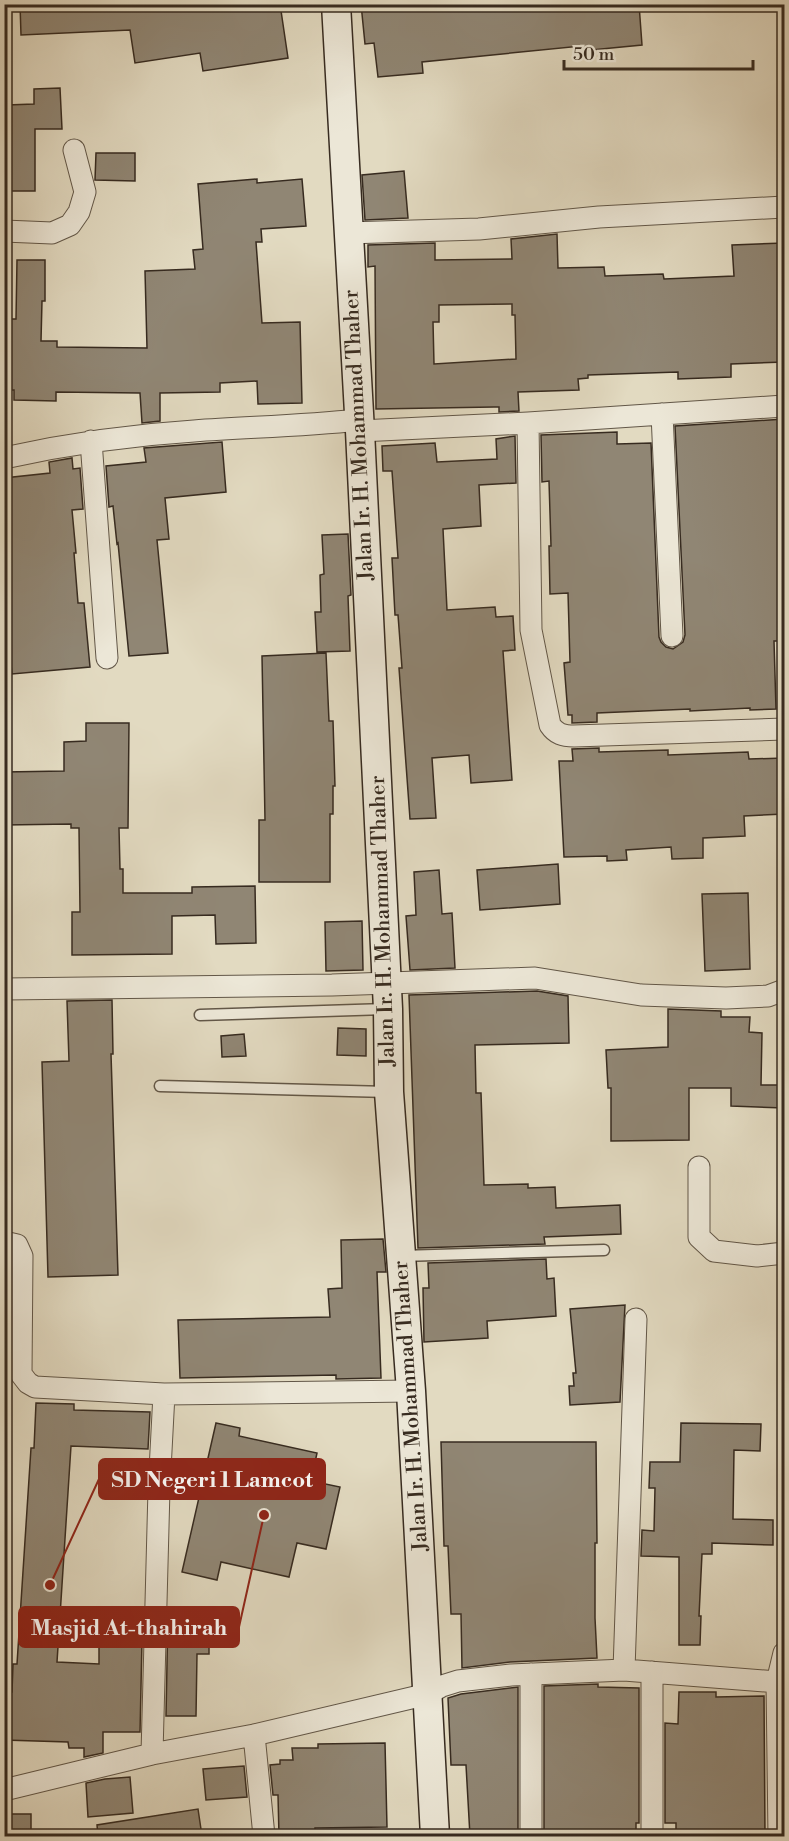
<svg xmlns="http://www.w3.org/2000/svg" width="789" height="1841" font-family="'Libre Bodoni',serif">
<rect width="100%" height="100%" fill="#e2dac1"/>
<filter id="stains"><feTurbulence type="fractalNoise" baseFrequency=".00333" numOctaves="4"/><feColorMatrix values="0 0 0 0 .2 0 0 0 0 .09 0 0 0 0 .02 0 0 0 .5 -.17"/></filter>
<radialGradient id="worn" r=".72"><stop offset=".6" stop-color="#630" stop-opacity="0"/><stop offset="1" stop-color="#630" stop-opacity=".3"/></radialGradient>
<path fill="#908674" stroke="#372b20" stroke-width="1.5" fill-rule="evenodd" d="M20 4H280L288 58 203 71 200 53 135 63 130 30 21 35Z
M361 4H419L420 8 458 4H639L642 45 581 51V46L422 62 423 73 378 77 374 43 365 44Z
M60 88 62 129H35V191H4V133H8L7 105 34 104V89Z
M96 153H135V181L95 180Z
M404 171 408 218 365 220 362 175Z
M257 179V183L302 179 306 226 261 229 262 242H256L262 323 300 322 302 403 258 404 257 381 220 383V392L160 393V421L142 423 140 393 56 392V401L14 400V390H4V319H16L17 260H45V301H42L41 341H57V347L147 348 145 271 195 269 193 250 203 249 198 184Z
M557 234 558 268 604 267 605 276 663 274 664 279 734 276 732 245 784 243V362L731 364V377L678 379V372L588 375V378L578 379 579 390 518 392 519 411 499 412V407H494L376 409 375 266 368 267V245L435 243V260L512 259 511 239ZM512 304V315H515L516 359 434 364 433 322H439V305Z
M784 419V641H774L776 709 750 710V708L690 711V709L597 713V722L572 723V715H568L564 663 570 662 568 593 550 594 549 546H551L549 481 542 482 541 435 617 432V444L651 443 659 637 661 642 666 647 673 649 683 642 685 635 675 426Z
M515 436 516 483 479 485 481 526 443 529 447 610 495 607 496 617 513 616 515 650 503 651 512 780 471 783 469 755 432 758 436 818 410 819 399 668H402L398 615H395L392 558H398L392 471H383L382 446 435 443 437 462 497 459 496 439Z
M222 442 226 492 165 498 169 539 157 540 168 653 129 656 118 543 117 544 113 506 109 507 106 466 146 462 144 448Z
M72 458 73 469 80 468 83 509 72 510 76 553H74L78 603H84L90 667 12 674 4 598V523H8L4 478 50 473 49 462Z
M348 534 351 595 348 596 350 651 317 652 315 612H321L320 575 324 574 322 535Z
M326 653 329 721H333L335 786H333V814H330V882H259V820H265L262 656Z
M86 723H129L128 828H119L120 869H123V893H192V887L255 886 256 943 216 944 215 915 172 916V954L72 955V912H80L79 828H71V824L4 825V772L64 771V742L86 741Z
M599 748V752L668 750V755L748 752 749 759 784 758V814L744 816 745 836 703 838V858L672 859 671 847 626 850 627 860 607 861V856L564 857 559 761H573L572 749Z
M558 864 560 904 480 910 477 870Z
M439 870 442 914 452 913 455 968 410 970 406 916 416 915 414 872Z
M748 893 750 969 705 971 702 894Z
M362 921 363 970 326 971 325 922Z
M537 991 568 996 569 1043 475 1045 476 1093H481L484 1185 528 1184V1188L555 1187 556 1208 620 1205 621 1234 544 1237 545 1244 418 1248 409 995Z
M112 1000 113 1054H111L118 1275 48 1277 42 1062 69 1061 67 1001Z
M668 1009 721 1011V1017H750L749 1032 762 1033 761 1085H784V1108L731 1106V1088H689V1140L611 1141V1088H608L606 1050 668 1047Z
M338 1028 366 1029V1056L337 1055Z
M244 1034 246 1056 222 1057 221 1036Z
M383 1239 386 1272H377L381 1378 336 1379V1375L180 1378 178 1320 330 1317 328 1289 342 1288 341 1240Z
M546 1259 547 1279 554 1278 556 1316 487 1321 488 1338 424 1342 423 1288H429L428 1263Z
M625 1305 620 1402 570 1405 569 1386H574L573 1373H576L570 1309Z
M36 1403 74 1404V1410L150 1412 148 1449 71 1446 57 1662 99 1664V1640L142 1641 140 1732H103V1753L84 1757V1748H69L68 1742 4 1740V1691L12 1692 13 1664H17L31 1448H34Z
M216 1423 240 1428 239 1436 317 1453 311 1481 340 1487 326 1549 297 1543 289 1577 221 1562 217 1580 182 1572Z
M681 1423 761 1424 760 1451 734 1450 733 1519 773 1520V1545L712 1543V1554H702L699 1616H701L700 1645H679V1557L641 1556 642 1530 654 1531 655 1488H649L650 1462H680Z
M441 1442H596L597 1543H595V1618L597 1658 510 1662 462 1668 461 1614H451L448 1546H444Z
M168 1613H209V1654H197L196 1716H166Z
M598 1684V1687L639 1688V1823H636V1836H544V1686Z
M518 1687V1836H470L466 1765H451L448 1698 461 1694Z
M679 1692H716V1697L764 1696 765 1836H676V1823H665V1723L678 1724Z
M385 1743 387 1827 315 1828V1836H279L278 1795H273L270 1765 280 1764V1760H293L292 1748H318V1744Z
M244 1766 247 1797 206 1800 203 1769Z
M130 1777 133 1813 88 1817 86 1783 105 1779Z
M198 1809 202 1836H98L97 1825Z
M4 1814H31V1836H4Z"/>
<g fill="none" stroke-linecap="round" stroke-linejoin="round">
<defs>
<path id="service" d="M200 1015 386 1009
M160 1086 388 1092
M401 1256 604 1250"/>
<path id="minor" d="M4 231 52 233 70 225 79 212 85 192 74 150
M347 233 479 229 599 217 784 207
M662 414 672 636
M528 423 531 630 550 725C556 734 563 736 574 736L784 729
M360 431 528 423 784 406
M91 441 107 658
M4 458C67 444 130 435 194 431 249 427 303 426 358 420
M4 989 332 985 535 978 641 995 726 998 768 996 784 990
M699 1167V1237L714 1251 757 1256 784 1253
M4 1242 17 1245 22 1256 21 1374 28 1383 35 1387 164 1394 411 1391
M624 1670 636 1319
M652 1672V1836
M531 1674V1836
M777 1682 779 1836
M254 1735 264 1836
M152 1754 159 1489 164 1394
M4 1790 152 1754 254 1735 428 1694 442 1686 458 1681 511 1675 624 1670 777 1682 784 1653"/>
<path id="secondary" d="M336 4 360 431 388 1009 389 1092 411 1391 435 1836"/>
</defs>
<use href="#service" stroke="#625748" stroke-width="13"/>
<use href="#minor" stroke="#625748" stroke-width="23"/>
<use href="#secondary" stroke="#372b20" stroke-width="31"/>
<use href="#service" stroke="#ece7d7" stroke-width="10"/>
<use href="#minor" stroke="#ece7d7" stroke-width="21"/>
<use href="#secondary" stroke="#ece7d7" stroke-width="28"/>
</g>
<g text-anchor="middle" stroke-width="4.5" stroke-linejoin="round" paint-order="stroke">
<g font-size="21" fill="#372b20" stroke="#ece7d7">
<text transform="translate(358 435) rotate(-93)" y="7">Jalan Ir. H. Mohammad Thaher</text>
<text transform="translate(382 921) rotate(-92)" y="7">Jalan Ir. H. Mohammad Thaher</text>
<text transform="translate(410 1406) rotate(-94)" y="7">Jalan Ir. H. Mohammad Thaher</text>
</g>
</g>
<path fill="none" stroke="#8f2418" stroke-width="2" d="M50 1585L99 1479M264 1515L239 1627"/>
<g fill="#8f2418" stroke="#ece7d7" stroke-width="2">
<circle cx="50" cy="1585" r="6"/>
<circle cx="264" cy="1515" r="6"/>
</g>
<g fill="#8f2418" stroke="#8f2418" stroke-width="2">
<rect x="99" y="1459" width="226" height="40" rx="6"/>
<rect x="19" y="1607" width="220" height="40" rx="6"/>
</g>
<g font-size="22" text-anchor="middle" font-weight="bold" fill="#fff">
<text x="212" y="1487">SD Negeri 1 Lamcot</text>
<text x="129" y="1635">Masjid At-thahirah</text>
</g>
<rect width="789" height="1841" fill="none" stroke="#e2dac1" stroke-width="24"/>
<rect x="6" y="6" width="777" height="1829" fill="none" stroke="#372b20" stroke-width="3"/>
<rect x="12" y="12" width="765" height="1817" fill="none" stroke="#372b20" stroke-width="1.5"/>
<path d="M564 60v9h189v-9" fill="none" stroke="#372b20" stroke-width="3"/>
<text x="573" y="60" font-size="18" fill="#372b20" stroke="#ece7d7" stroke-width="4.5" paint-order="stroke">50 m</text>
<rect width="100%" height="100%" filter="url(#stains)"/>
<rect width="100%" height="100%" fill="url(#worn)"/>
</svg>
